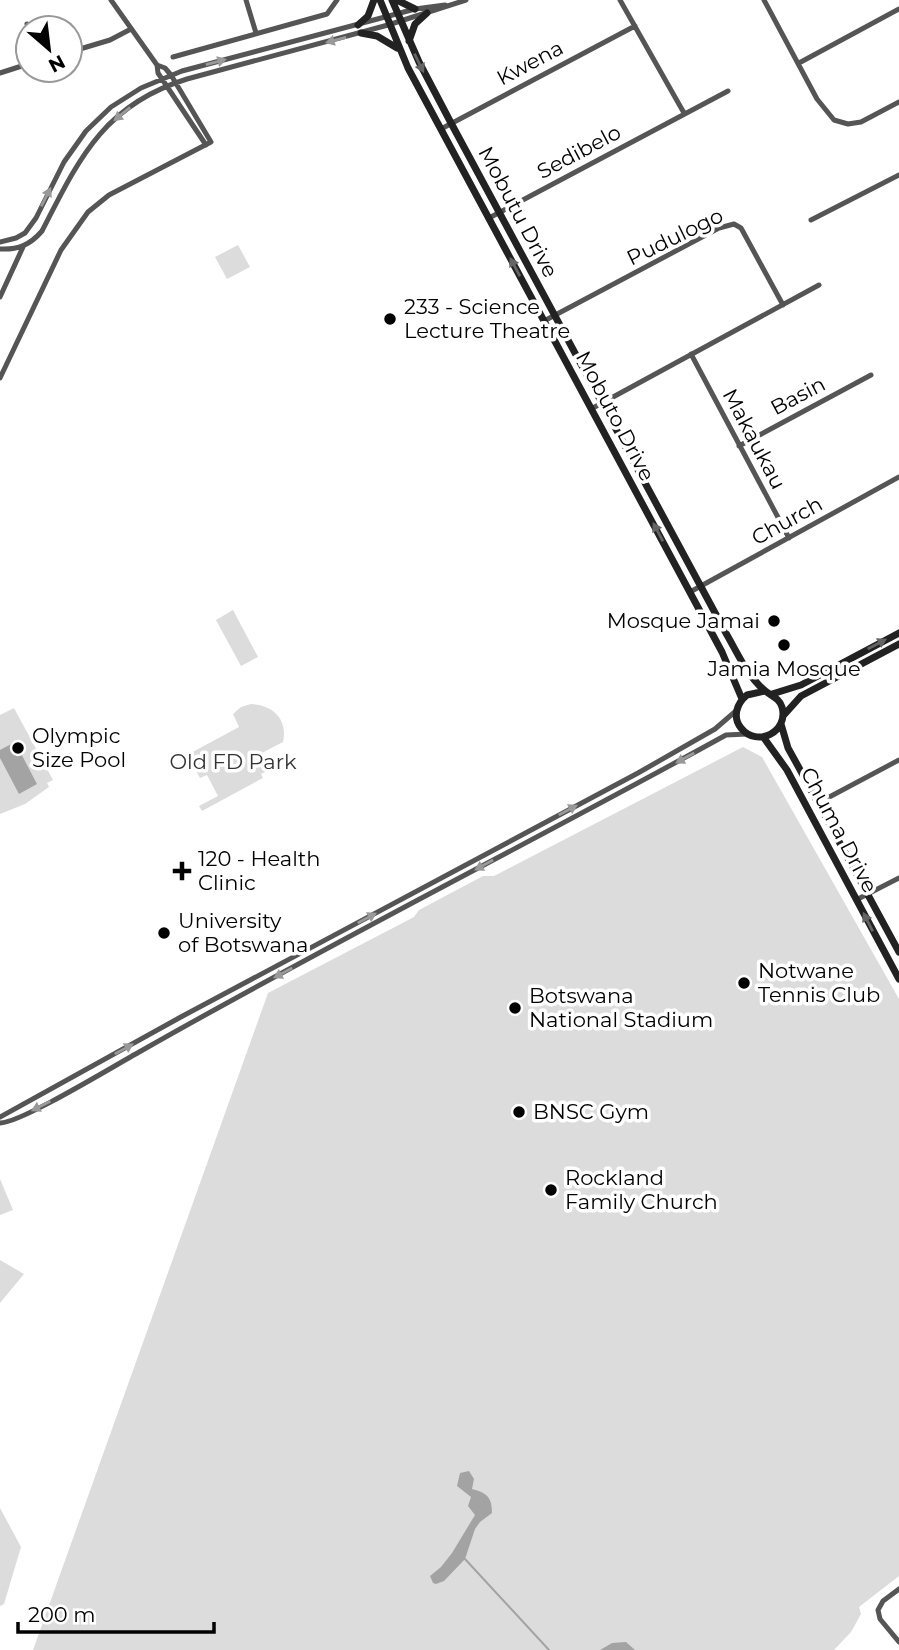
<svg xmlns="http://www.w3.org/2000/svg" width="899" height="1650" font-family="Montserrat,sans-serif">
<rect width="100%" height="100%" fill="#fff"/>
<path fill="#dcdcdc" d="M238 245 250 267 227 279 215 257Z
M233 610 258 657 241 666 216 620Z
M251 704C273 705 288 719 283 742L260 754 269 770 261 774 263 778 202 811 199 806 218 796 207 775 200 778 187 755 239 727 233 714 241 707Z
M14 708 53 780 47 783 49 787 25 804 0 814V715Z
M743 747 762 757 899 999V1576L859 1607 861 1614 851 1632 834 1650H33L268 993 414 917 419 910 483 876H494Z
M0 1179 13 1210 0 1215Z
M0 1260 24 1274 0 1303Z
M0 1508 21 1547 4 1604 0 1606Z"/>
<path fill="#a3a3a3" d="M15 742 37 784 19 794 0 758V750Z
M469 1471 474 1479 472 1489C487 1493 492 1497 492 1513L480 1522 475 1529 465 1559 444 1581 436 1584 433 1583 430 1576 441 1567 452 1553 475 1515 468 1506 471 1497 457 1486 460 1473Z
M626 1642 635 1650H600L612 1643Z"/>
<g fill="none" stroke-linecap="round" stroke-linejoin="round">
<path stroke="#a3a3a3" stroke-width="2" d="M465 1559 549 1650"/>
<path stroke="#555" stroke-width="5" d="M111 0 157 65 158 73 206 145
M246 0 256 33
M620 0 684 113
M764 0 817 99 834 120 848 124 861 122 899 102
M27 24 29 28
M70 52 110 40 131 29
M173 57 327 14 337 0
M799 63 899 9
M0 73 28 64
M441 129 635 26
M489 218 728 91
M811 220 899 175
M0 242 16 238 25 233 36 218 64 162 86 131 111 107 141 88 182 71 415 9 445 5
M0 249C18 250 30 245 42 231 79 159 103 105 187 79L388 25 466 0
M0 297 23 247
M544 321 719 228 734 224 741 228 783 305
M691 354 789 538
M0 378 61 250 88 212 109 195 211 142 171 75 165 68 157 65
M591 409 819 285
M739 446 871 375
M690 592 899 477
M818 803 899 760
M856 900 899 878
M0 1117 179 1018 638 773 715 729 737 710
M0 1123C21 1123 117 1064 141 1051 334 941 532 842 726 735L747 734
M899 1589 883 1601 878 1610 880 1619 899 1642"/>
<path stroke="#222" stroke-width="7" d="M380 0 408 68 722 652 742 699
M392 0 419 62 451 123 727 635C738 654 747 675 763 689 770 696 779 697 782 707 789 732 757 748 741 728 732 717 737 703 747 695L765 691
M397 0 415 9
M358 25 368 16 374 0
M361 33 377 36 397 48
M409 41 415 24 427 13
M772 694 801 685 899 633
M783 716 801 696 899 644
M781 724 788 748 798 766 899 952
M764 738 787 770 899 979"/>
</g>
<defs><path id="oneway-solid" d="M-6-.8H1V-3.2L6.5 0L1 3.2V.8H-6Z" transform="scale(1.75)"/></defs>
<g fill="#999">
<use href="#oneway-solid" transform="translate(336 40) rotate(165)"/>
<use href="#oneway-solid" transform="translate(216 62) rotate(-15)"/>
<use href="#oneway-solid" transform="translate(122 114) rotate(141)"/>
<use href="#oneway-solid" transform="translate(46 197) rotate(-63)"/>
<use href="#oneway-solid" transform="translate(685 758) rotate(151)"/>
<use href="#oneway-solid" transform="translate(568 810) rotate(-28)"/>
<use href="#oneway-solid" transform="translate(484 865) rotate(151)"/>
<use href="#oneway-solid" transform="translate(367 918) rotate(-28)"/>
<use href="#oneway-solid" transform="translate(283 973) rotate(152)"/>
<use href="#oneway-solid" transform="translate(124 1049) rotate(-29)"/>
<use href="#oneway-solid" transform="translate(41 1106) rotate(153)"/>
</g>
<g fill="#646464">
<use href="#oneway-solid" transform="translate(419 63) rotate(64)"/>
<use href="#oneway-solid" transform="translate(515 267) rotate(-118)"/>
<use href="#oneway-solid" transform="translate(658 532) rotate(-118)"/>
<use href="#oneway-solid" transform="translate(877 644) rotate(-28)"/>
<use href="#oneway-solid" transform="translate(868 922) rotate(-117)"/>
</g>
<g fill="#000" stroke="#fff" stroke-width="2.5">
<circle cx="390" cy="319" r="7"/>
<circle cx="774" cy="621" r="7"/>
<circle cx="784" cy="645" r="7"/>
<circle cx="18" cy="748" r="7"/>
<path d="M178.5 860.5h7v7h7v7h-7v7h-7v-7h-7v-7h7z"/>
<circle cx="164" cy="933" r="7"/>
<circle cx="744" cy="983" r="7"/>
<circle cx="515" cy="1008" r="7"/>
<circle cx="519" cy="1112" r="7"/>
<circle cx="551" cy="1190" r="7"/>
</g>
<g text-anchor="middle" stroke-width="7" stroke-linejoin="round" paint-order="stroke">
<g font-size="21" fill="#000" stroke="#fff">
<text transform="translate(530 63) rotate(-28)" y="7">Kwena</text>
<text transform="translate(579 152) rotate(-28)" y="7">Sedibelo</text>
<text transform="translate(518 212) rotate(62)" y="7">Mobutu Drive</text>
<text transform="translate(675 237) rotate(-26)" y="7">Pudulogo</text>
<text transform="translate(798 396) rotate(-28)" y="7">Basin</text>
<text transform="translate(615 416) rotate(62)" y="7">Mobuto Drive</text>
<text transform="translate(754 439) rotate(62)" y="7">Makaukau</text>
<text transform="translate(787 521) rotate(-29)" y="7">Church</text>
<text transform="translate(839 830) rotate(62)" y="7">Chuma Drive</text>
</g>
<g font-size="21" fill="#000" stroke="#fff" text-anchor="start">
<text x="404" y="314">233 - Science<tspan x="404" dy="24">Lecture Theatre</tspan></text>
<text x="760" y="628" text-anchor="end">Mosque Jamai</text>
<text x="784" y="676" text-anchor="middle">Jamia Mosque</text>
<text x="32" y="743">Olympic<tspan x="32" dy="24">Size Pool</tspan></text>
<text x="198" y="866">120 - Health<tspan x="198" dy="24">Clinic</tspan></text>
<text x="178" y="928">University<tspan x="178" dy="24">of Botswana</tspan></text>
<text x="758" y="978">Notwane<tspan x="758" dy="24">Tennis Club</tspan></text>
<text x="529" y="1003">Botswana<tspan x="529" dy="24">National Stadium</tspan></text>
<text x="533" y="1119">BNSC Gym</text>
<text x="565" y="1185">Rockland<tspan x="565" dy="24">Family Church</tspan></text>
</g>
<g font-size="21" fill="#333" stroke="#fff">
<text x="233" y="769">Old FD Park</text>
</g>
</g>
<g transform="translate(49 49) rotate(152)"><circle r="33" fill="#ffffff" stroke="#999999" stroke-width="2"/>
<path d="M0-5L12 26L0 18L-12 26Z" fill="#000000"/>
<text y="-10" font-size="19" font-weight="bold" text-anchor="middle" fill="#000000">N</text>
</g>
<path d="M18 1622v10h196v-10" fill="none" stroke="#000000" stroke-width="3.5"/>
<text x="28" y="1622" font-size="21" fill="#000000" stroke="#ffffff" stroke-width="5" paint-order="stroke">200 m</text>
</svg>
